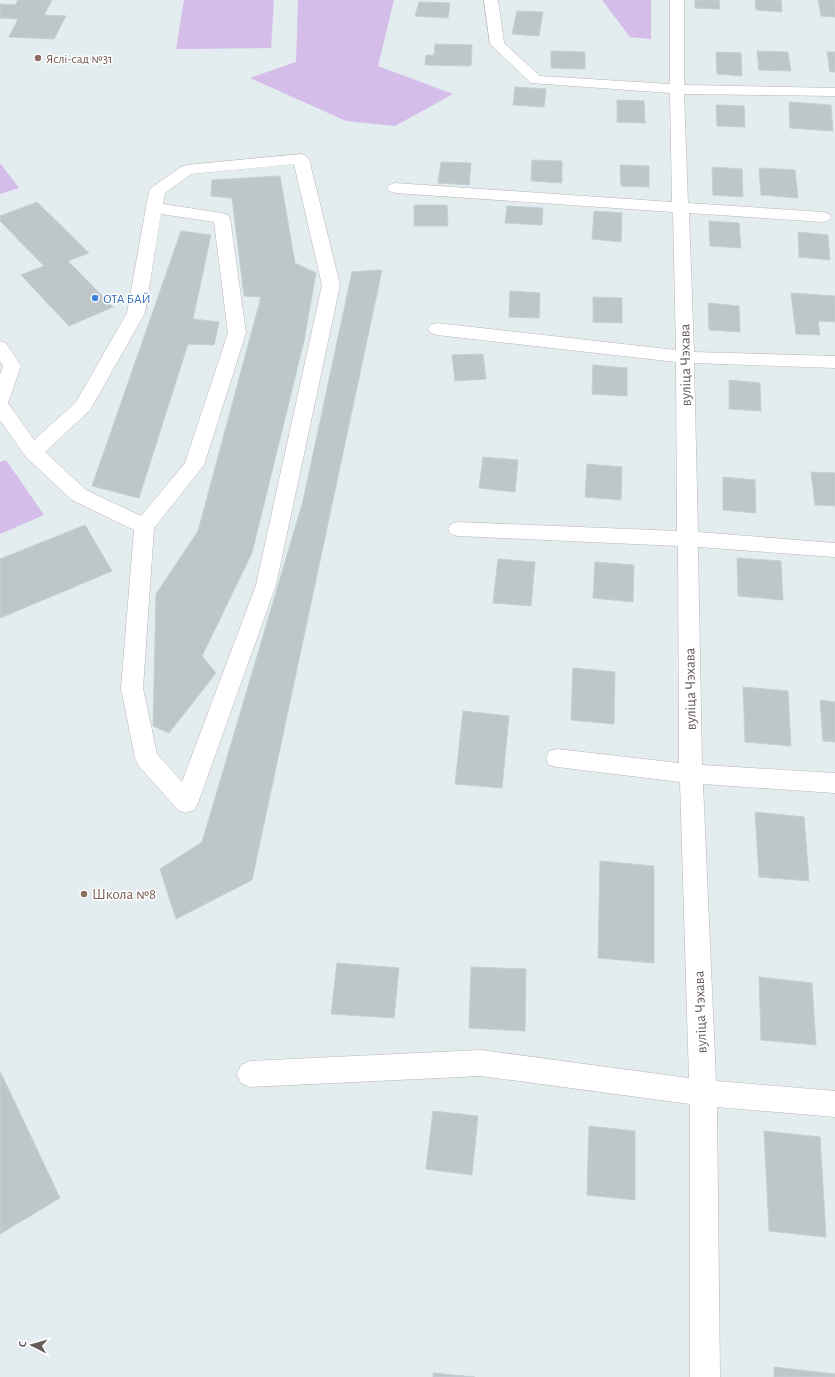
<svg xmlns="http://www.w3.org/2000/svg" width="835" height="1377" font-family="'Alegreya Sans',sans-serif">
<rect width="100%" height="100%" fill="#e3ecef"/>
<path fill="#d4bde9" d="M184 0H274L271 48 176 49Z
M298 0H394L378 66 453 94 395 126 346 121 250 78 296 62Z
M602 0H651V39L630 37Z
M0 163 19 188 0 194Z
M6 460 44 515 0 534V462Z"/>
<path fill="#bec6c8" stroke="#c1d1d5" d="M18 0H52L44 15 66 16 54 39 9 37 18 19 0 18V4L15 5Z
M695 0H719L720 9 695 8Z
M755 0H781L782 12 756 10Z
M818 0H835V17L821 16Z
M419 2 450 3 448 18 415 16Z
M517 11 543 12 539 36 512 34Z
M435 44 472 45 471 66 425 65 426 55H434Z
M551 51 585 52V69L551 68Z
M757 51 788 52 791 71 759 70Z
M716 52 741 53 742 76 717 74Z
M827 52H835V72H830Z
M515 87 546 89 544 107 513 105Z
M617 100 644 101 645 123 617 122Z
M789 102 831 105 833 131 790 128Z
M716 105 744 106 745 127 717 126Z
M532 160 562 161V183L531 181Z
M441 162 471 163 469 185 438 183Z
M620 165 649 166V187L621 186Z
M712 167 742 169 743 197 713 195Z
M759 168 795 170 798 198 761 195Z
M280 176 295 263 316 273 304 341 252 553 202 656 216 673 169 733 153 726 156 594 198 531 261 297 244 296 232 198 211 196 212 180Z
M37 202 89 253 68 261 113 307 69 326 21 275 44 266 0 221V216Z
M414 205H447L448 226H414Z
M507 206 543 208 542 225 505 223Z
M594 211 622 213 621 242 592 239Z
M709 221 739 223 741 248 710 246Z
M181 231 211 235 193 319 219 322 214 345 188 344 139 498 92 486Z
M798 232 828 235 830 260 799 257Z
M382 270 252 880 176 919 160 869 202 842 303 501 352 272Z
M510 291 540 293 539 318 509 317Z
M791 293 835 296V322L818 321 820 335 796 334Z
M593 297 622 298V323L593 322Z
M708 303 739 306 740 332 709 330Z
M483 354 486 379 455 381 452 355Z
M593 365 627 368V396L592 394Z
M729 380 760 383 761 411 729 409Z
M483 457 518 460 515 492 479 488Z
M587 464 622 467 621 500 585 497Z
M811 472 835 473V506L815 505Z
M723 477 755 480 756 513 723 510Z
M85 525 112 571 0 618V559Z
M737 558 781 561 783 600 738 596Z
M498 559 535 562 531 606 493 603Z
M595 562 634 565 633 602 593 598Z
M573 668 615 672 614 724 571 720Z
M743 687 788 691 791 746 745 742Z
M820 700 835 702V742L823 741Z
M463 711 509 716 502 788 455 784Z
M755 812 804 817 809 881 759 877Z
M600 861 654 866V963L598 958Z
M337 963 399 968 394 1018 331 1014Z
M471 967 526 969 525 1031 469 1028Z
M759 977 812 983 816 1045 761 1040Z
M0 1071 60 1198 0 1234Z
M433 1111 478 1116 472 1175 426 1169Z
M589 1126 635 1131V1200L587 1195Z
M764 1131 820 1137 826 1237 769 1231Z
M774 1367 835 1374V1377H774Z
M433 1373 475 1377H433Z"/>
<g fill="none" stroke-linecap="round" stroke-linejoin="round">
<defs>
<path id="minor" d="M484 0H498L504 43 540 76 670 84V0H684V85L835 88V96L684 94 688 203 823 212 829 214 831 217 829 220 823 222 689 213 694 352 835 356V368L694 363 698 532 835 543V557L698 547 702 765 835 773V793L703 784 716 1081 835 1091V1117L717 1107 720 1377H690V1104L481 1076 250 1087 241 1083 237 1074 241 1065 250 1061 481 1050 689 1078 680 782 557 767 549 765 546 758 549 751 557 749 679 763 678 546 458 536 451 534 448 529 451 524 458 522 677 531 676 362 437 335 431 333 428 329 431 325 437 323 676 350 673 212 395 193 389 191 387 188 389 185 395 183 672 202 670 93 531 83 490 44Z
M301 154 306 156 309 159 340 285 276 585 198 803 194 810 186 813 178 810 138 765 135 758 121 688 134 530 72 500 26 457 0 420V375L3 366 0 361V341L6 343 21 366 8 403 34 440 76 402 127 313 149 191 151 188 181 167 187 165ZM294 164 322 285 256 585 182 782 157 754 143 688 154 528 204 465 246 333 230 218 228 215 222 213 163 204 165 193 191 174ZM161 214 214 222 228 333 185 463 141 516 86 490 45 452 90 410 145 313Z"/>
</defs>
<use href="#minor" stroke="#bcb5b4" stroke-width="1"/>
<use href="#minor" fill="#fff" fill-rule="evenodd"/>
</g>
<g fill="#8d6e63" stroke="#fff" stroke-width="1.5">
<circle cx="38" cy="58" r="4"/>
<circle cx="84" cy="894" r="4"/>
</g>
<circle fill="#3f7fe0" stroke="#fff" stroke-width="1.5" cx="95" cy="298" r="4"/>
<g text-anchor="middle" stroke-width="3" stroke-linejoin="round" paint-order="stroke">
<g font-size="13" fill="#785e54" stroke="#fff" text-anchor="start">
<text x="46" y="63">Яслі-сад №31</text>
</g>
<g font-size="13" fill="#366cbe" stroke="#fff" text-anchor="start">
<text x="103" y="303">ОТА БАЙ</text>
</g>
<g font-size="15" fill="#655c5b" stroke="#fff">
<text transform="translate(685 365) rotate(-91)" y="5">вуліца Чэхава</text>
<text transform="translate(690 689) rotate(-91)" y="5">вуліца Чэхава</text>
<text transform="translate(700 1012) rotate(-92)" y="5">вуліца Чэхава</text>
</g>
<g font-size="15" fill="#785e54" stroke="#fff" text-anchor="start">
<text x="92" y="899">Школа №8</text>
</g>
</g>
<g transform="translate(32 1345) rotate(276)" stroke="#ffffff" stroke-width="3" paint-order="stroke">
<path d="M0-3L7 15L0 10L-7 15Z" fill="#655c5b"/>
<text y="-6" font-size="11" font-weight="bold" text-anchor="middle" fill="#655c5b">С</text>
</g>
</svg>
